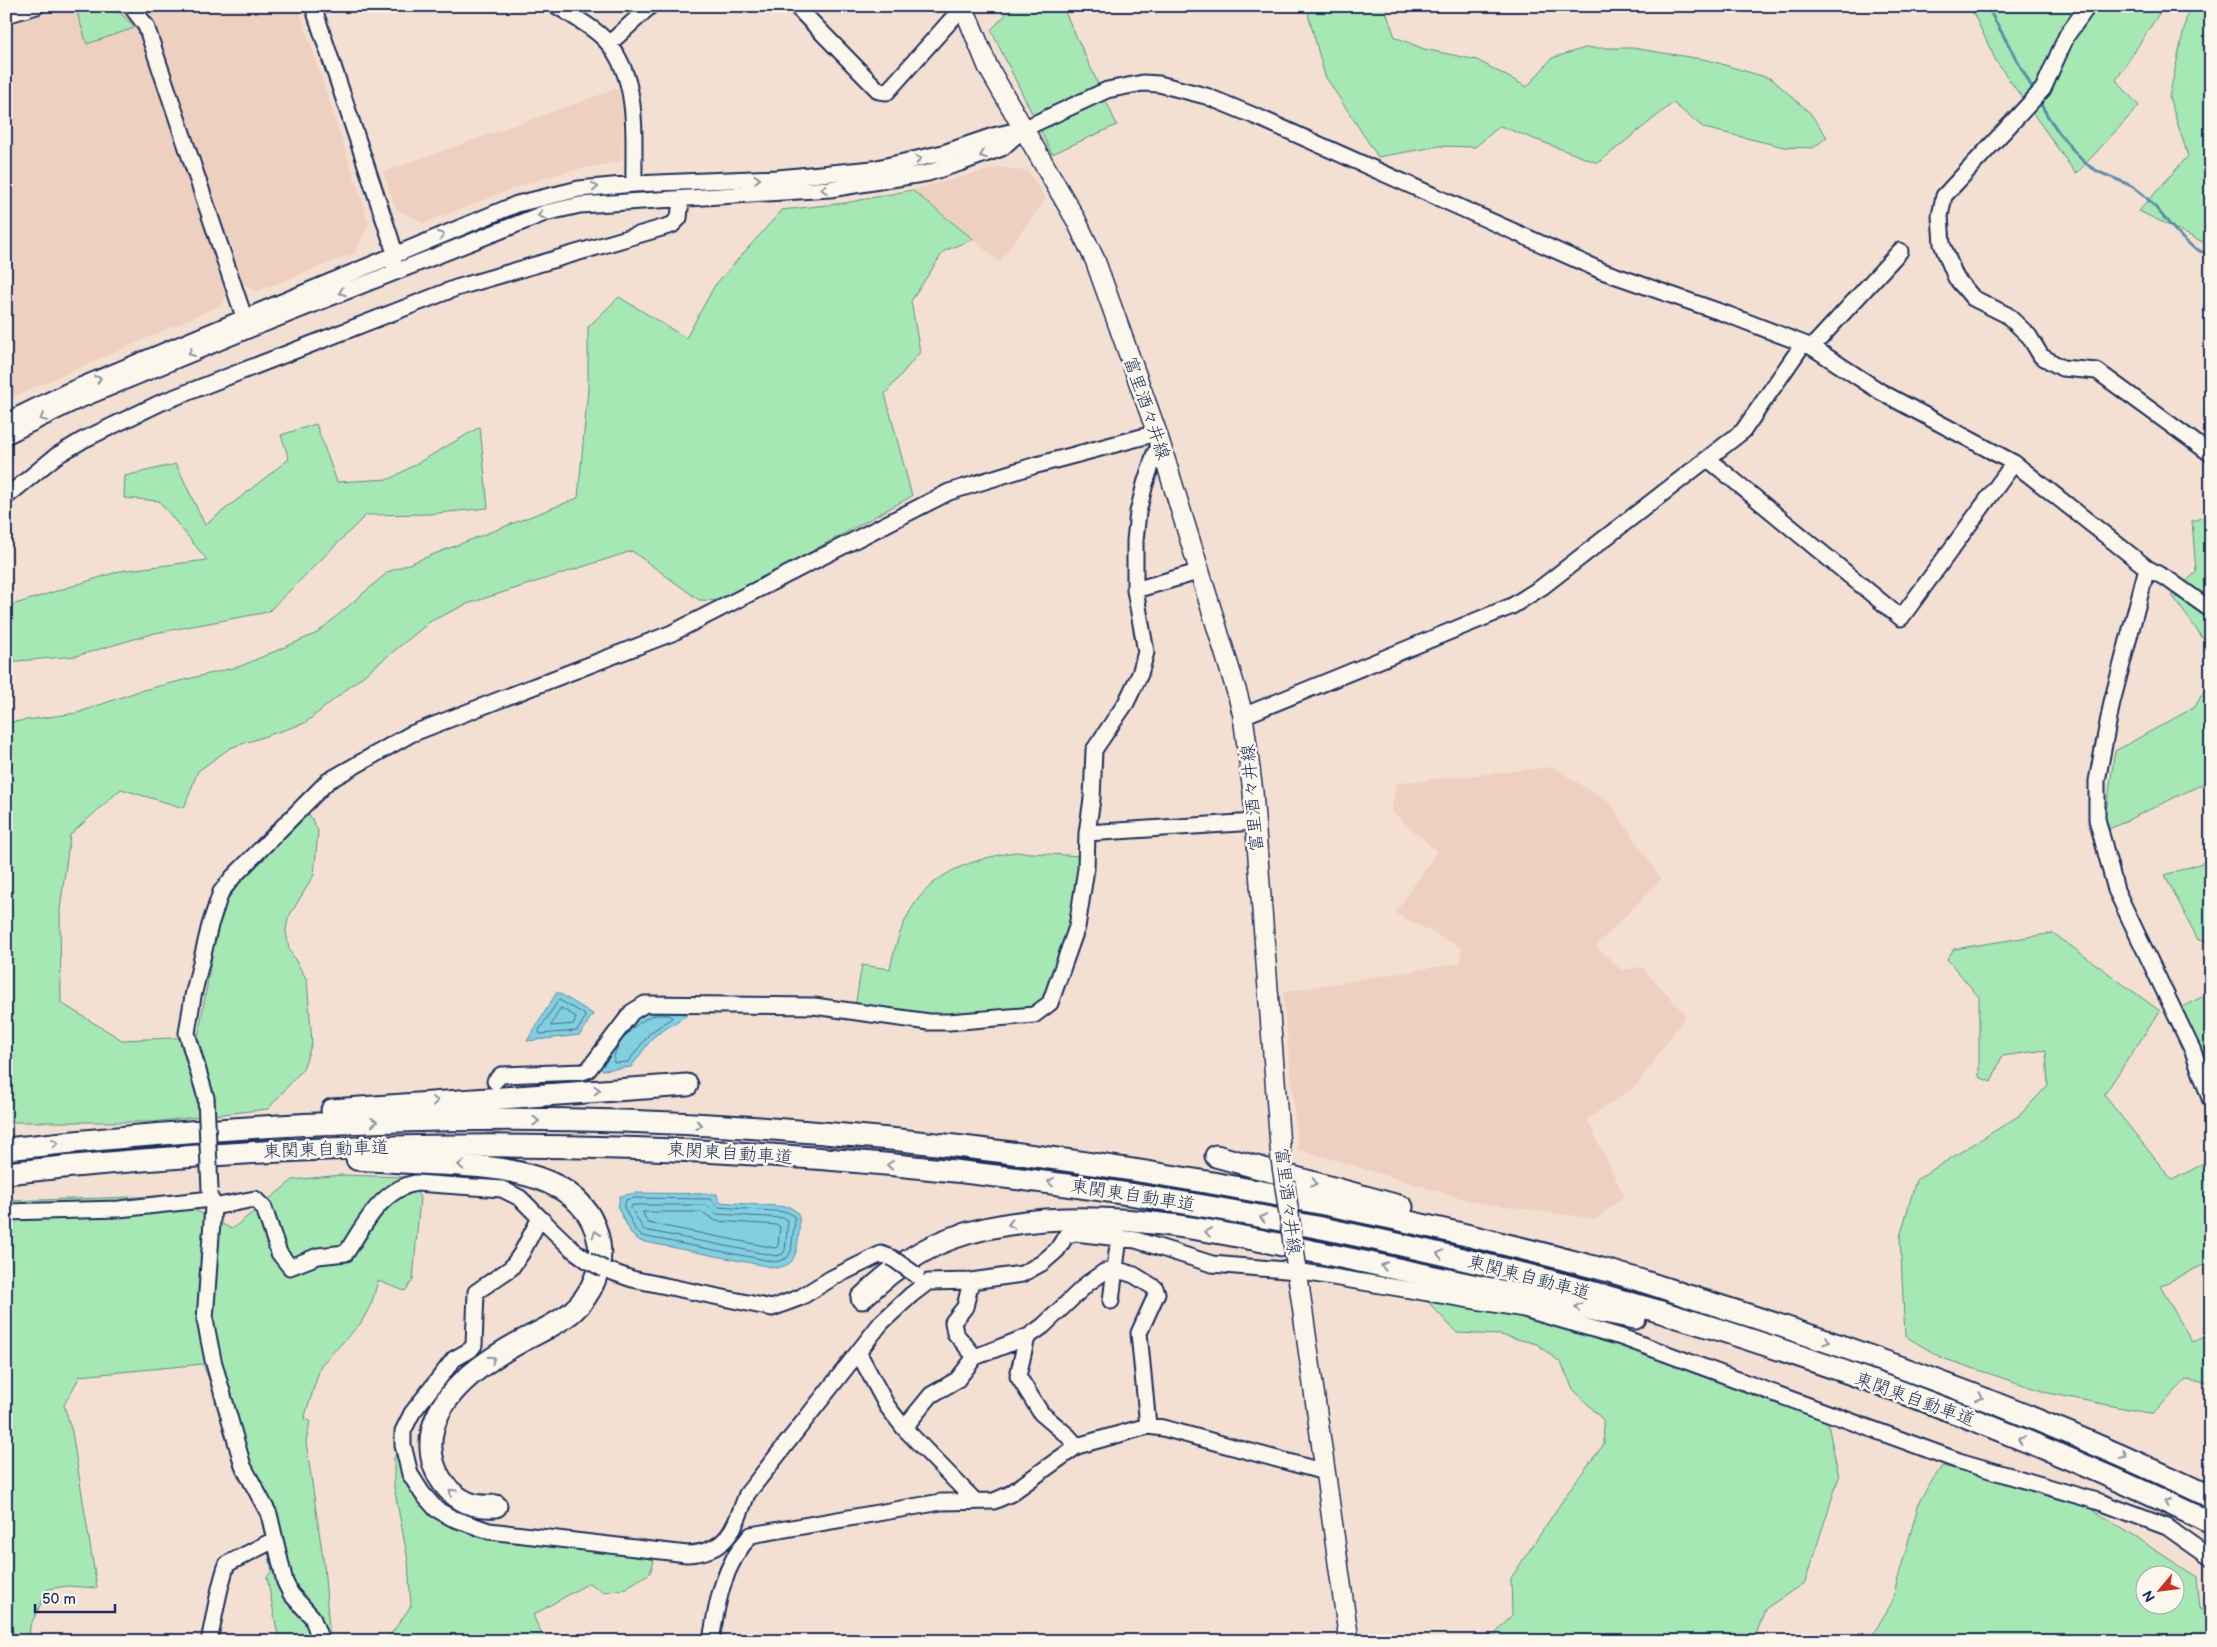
<svg xmlns="http://www.w3.org/2000/svg" width="2217" height="1647" font-family="'Balsamiq Sans','Klee One',sans-serif">
<rect width="100%" height="100%" fill="#f3e0d2"/>
<filter id="ink" filterUnits="userSpaceOnUse"><feTurbulence type="fractalNoise" baseFrequency=".02" numOctaves="2"/><feDisplacementMap in="SourceGraphic" scale="10" xChannelSelector="R" yChannelSelector="G"/><feConvolveMatrix kernelMatrix="1 2 1 2 8 2 1 2 1" color-interpolation-filters="sRGB"/></filter>
<g filter="url(#ink)">
<path fill="#eed0c0" d="M6 6H298L369 222 355 253 258 291 243 284 226 294 222 305 6 400Z
M619 88 622 107 623 157 618 162 564 172 528 183 424 223 396 209 383 172Z
M998 167 1028 171 1046 199 999 262 946 215 912 190Z
M1553 767 1611 804 1661 879 1596 946 1621 970 1642 967 1686 1015 1637 1085 1587 1119 1624 1196 1596 1219 1474 1202 1298 1149 1283 992 1460 963 1462 948 1395 913 1437 851 1391 811 1396 783Z"/>
<path fill="#a6e8b3" stroke="#608c88" fill-rule="evenodd" d="M75 6C103 6 116 3 134 28L87 44Z
M1014 6H1031L1065 12 1117 125 1052 154 991 30Z
M1321 6H1384L1395 37 1424 49 1477 60 1527 87 1552 58 1585 48H1632L1708 60 1772 79 1810 113 1827 137 1813 148 1784 147 1704 128 1673 103 1598 163 1500 126 1475 147 1440 146 1378 157 1325 76 1308 14Z
M1970 6H2164L2116 80 2139 106 2076 174 1996 61Z
M2189 6H2211V246L2139 211 2188 156 2169 97Z
M912 190 973 239 944 251 911 301 920 352 885 394 912 496 721 601 699 600 632 551 467 604 431 621 305 723 230 748 198 771 184 808 121 789 70 835 60 910 61 1003 122 1040 198 1037 220 910 242 880 309 814 318 831 314 875 288 918 286 931 289 949 307 980 312 1043 303 1069 268 1109 152 1122H6V723L77 713 139 691 241 666 317 633 388 572 578 498 588 389V327L619 297 686 338 715 285 782 210 845 203Z
M316 424 337 482 390 479 480 427 488 508 429 514 366 515 268 612 155 633 76 656 6 662V607L120 571 207 560 159 501 124 498 125 476 176 464 205 525 289 459 281 435Z
M2211 515V650L2172 595 2196 572 2192 521Z
M2211 678V780L2103 832 2115 751 2195 707Z
M1015 852 1081 856 1074 926 1040 1008 949 1019 855 1007 862 965 890 969C906 892 938 865 1015 852Z
M2211 860V946L2208 941 2198 940 2165 875Z
M2053 933 2160 1011 2104 1095 2172 1180 2211 1160V1261L2160 1286 2192 1342 2211 1334V1383L2186 1380 2153 1414 2048 1393 1942 1358 1905 1336 1900 1237 1916 1180 2020 1115 2048 1085 2046 1050 2002 1056 1991 1082 1979 1077V997L1947 959 1954 949Z
M2211 992V1099L2174 1012Z
M341 1175 405 1177 420 1197 413 1280 405 1291 378 1281 372 1302 361 1323 321 1365 304 1419 310 1421 306 1442 324 1565 330 1641H279L267 1577 272 1571 260 1513 203 1364 80 1376 64 1405 72 1432 97 1588 68 1586 48 1589 30 1626 29 1641H6V1201L168 1196 232 1229 293 1180Z
M1455 1270 1507 1284 1591 1322 1826 1415 1839 1477 1805 1582 1765 1609 1754 1641H1489L1512 1615 1511 1578 1573 1485 1604 1444 1603 1420 1573 1389 1561 1363 1537 1344 1501 1335 1457 1333 1417 1290 1429 1273Z
M398 1447 449 1521 646 1553 654 1561 650 1573 624 1589 603 1592 589 1583 533 1615 545 1641H390L389 1637 411 1606 408 1560 394 1487V1459Z
M1942 1466 2070 1495 2197 1577 2200 1610 2211 1605V1641H1869L1891 1604 1920 1499ZM2144 1574H2174V1604H2144Z"/>
<path fill="#81cfdf" stroke="#588fab" d="M557 992 593 1014 580 1035 527 1041Z
M654 1010H683L687 1015 653 1037 631 1067 602 1070 599 1064 608 1059 606 1056C619 1037 630 1016 654 1010Z
M636 1193 717 1194 719 1202 790 1207C791 1208 796 1211 797 1212 802 1218 798 1252 793 1259 790 1265 782 1267 776 1268L640 1241 632 1235 618 1208 620 1196Z"/>
<g fill="none" stroke-linecap="round" stroke-linejoin="round">
<path stroke="#446f92" stroke-width="1" d="M559 1000 584 1014 585 1018 577 1031 540 1034 539 1031Z
M561 1008 576 1017 574 1024 551 1026Z
M655 1015H670L672 1018 650 1033 628 1062 614 1063C611 1046 638 1019 655 1015Z
M636 1198 711 1199 718 1207 787 1212 793 1215 795 1220 791 1251 787 1258 776 1262 642 1236 636 1231 624 1207 626 1200Z
M633 1205H706L717 1214 784 1218 788 1221 785 1250 783 1254 776 1256 644 1230 631 1208Z
M643 1212H702L716 1221 778 1225 780 1227 778 1246 775 1248 648 1223Z"/>
<path stroke="#588fab" stroke-width="3" d="M1987 6 2034 91
M2039 101C2050 122 2066 143 2082 160 2097 175 2116 177 2133 187 2161 204 2177 247 2211 255"/>
<path stroke="#c8bdbb" stroke-width="15" stroke-dasharray="15 8" stroke-linecap="butt" d="M490 1188 494 1110"/>
<defs>
<path id="minor" d="M131 6 146 26 244 317
M313 6 390 237 395 254 393 262
M557 6C571 15 586 23 599 34 641 70 633 134 634 184
M796 6 879 91 887 92 952 19 957 15H965
M2088 6 2067 35 2043 89 1944 196 1940 216 1942 244 1956 278 1973 298 2007 315 2029 336 2041 356 2062 368 2097 371 2211 454
M6 15 37 6
M609 44 650 6
M1812 347 1900 251
M6 421 66 392 517 204 579 189 634 184 778 178 873 169 943 153 993 136 1023 129 1107 90 1143 83 1159 84 1206 96 1262 119 1602 271 1729 315 1812 347 1881 392 2014 463 2147 568 2169 580 2211 610
M6 436 75 402 248 330 545 213 580 205 830 189 928 173 960 163 1002 148 1022 130
M1708 459 1901 618 2014 463
M6 497 56 456 83 440 160 403 456 288 672 225 679 218 681 199
M2147 568 2112 702 2097 781V819L2116 890 2193 1051 2211 1101
M1135 590 1198 572
M1243 716 1512 606 1542 587 1743 431 1803 344
M1087 833 1255 822
M495 1081 501 1075 582 1072 588 1070 632 1012 645 1004 814 1006 929 1022H949L1034 1015 1050 1003 1077 927 1086 869 1087 833 1092 799 1094 750 1126 703 1140 674 1146 652 1135 590V541L1138 512 1145 484 1155 453 1162 448
M206 1098 187 1033 193 996 210 925 221 892 233 877 328 781 411 734 672 633 949 492 1033 466 1157 433
M211 1199 213 1207 205 1320 213 1360 243 1466 269 1514 285 1582 291 1594 312 1617 321 1641
M213 1207 255 1199 264 1208 279 1253 290 1267 318 1256 346 1253C363 1227 381 1189 416 1183L502 1189 520 1198 540 1218 521 1254 511 1268 476 1292 474 1345 470 1350 454 1359 412 1413 403 1431V1445L410 1474 422 1493 436 1509 452 1518 489 1531 687 1554C729 1552 734 1528 747 1494L881 1323 911 1295 928 1282 971 1281 1022 1274 1042 1263 1057 1250 1066 1236 1075 1233 1136 1240 1212 1264 1297 1271 1524 1309 1621 1337 1959 1461 2103 1503 2167 1527 2211 1558
M6 1212 119 1209 211 1199
M540 1218 572 1249 587 1260
M604 1269 632 1279 772 1308 801 1297 832 1278 881 1254 892 1258
M971 1281 965 1307 953 1322 955 1333 975 1357
M1111 1301 1119 1237
M1027 1337 1018 1376 1041 1413 1068 1436 1077 1446
M858 1352 887 1406 904 1428 975 1501
M904 1428 931 1395 957 1380 975 1357 1029 1336 1043 1326 1088 1283 1104 1272 1115 1269 1134 1275 1155 1288 1157 1293 1139 1333 1148 1426
M209 1641C215 1615 218 1589 227 1564L274 1540
M711 1641C717 1602 723 1565 751 1535L941 1502 994 1501 1010 1494 1077 1446 1148 1426 1163 1428 1325 1472"/>
<path id="major" d="M963 6 988 67 1076 220 1095 260 1157 433 1238 696 1243 716 1253 792 1281 1159
M1296 1263 1349 1641"/>
<path id="highway" d="M332 1110 687 1085
M6 1149C250 1122 498 1110 744 1127 1030 1146 1316 1193 1594 1267 1634 1277 1674 1292 1713 1304 1883 1357 2050 1420 2211 1497
M1216 1156 1402 1207
M357 1159C385 1161 413 1163 440 1164 497 1167 587 1171 599 1243 603 1268 592 1294 573 1311 557 1325 536 1333 518 1343 480 1364 428 1400 431 1449 432 1465 439 1480 451 1492 466 1505 477 1507 496 1506
M6 1173C754 1090 1529 1197 2211 1523
M862 1298C888 1273 918 1250 952 1238 1074 1197 1209 1230 1331 1255 1432 1276 1533 1299 1635 1318"/>
</defs>
<use href="#minor" stroke="#1b2f5e" stroke-width="19"/>
<use href="#major" stroke="#1b2f5e" stroke-width="22"/>
<use href="#highway" stroke="#1b2f5e" stroke-width="25"/>
<use href="#minor" stroke="#fbf7ec" stroke-width="15"/>
<use href="#major" stroke="#fbf7ec" stroke-width="19"/>
<use href="#highway" stroke="#fbf7ec" stroke-width="21"/>
<defs>
<path id="minor-bridge" d="M206 1098 210 1190
M892 1258 916 1275
M587 1260 604 1269"/>
<path id="major-bridge" d="M1281 1159 1296 1263"/>
</defs>
<use href="#minor-bridge" stroke="#1b2f5e" stroke-width="19" stroke-linecap="butt"/>
<use href="#major-bridge" stroke="#1b2f5e" stroke-width="22" stroke-linecap="butt"/>
<use href="#minor-bridge" stroke="#fbf7ec" stroke-width="15"/>
<use href="#major-bridge" stroke="#fbf7ec" stroke-width="19"/>
</g>
<defs><path id="oneway-chevron" d="M-2-3.5L2.5 0L-2 3.5" fill="none" stroke-width="1.6" stroke-linecap="round" stroke-linejoin="round" transform="scale(1.25)"/></defs>
<g stroke="#8b93a5">
<use href="#oneway-chevron" transform="translate(983 155) rotate(160)"/>
<use href="#oneway-chevron" transform="translate(918 159) rotate(-13)"/>
<use href="#oneway-chevron" transform="translate(757 179) rotate(-2)"/>
<use href="#oneway-chevron" transform="translate(595 187) rotate(-5)"/>
<use href="#oneway-chevron" transform="translate(824 189) rotate(177)"/>
<use href="#oneway-chevron" transform="translate(541 215) rotate(163)"/>
<use href="#oneway-chevron" transform="translate(441 235) rotate(-23)"/>
<use href="#oneway-chevron" transform="translate(342 292) rotate(159)"/>
<use href="#oneway-chevron" transform="translate(191 353) rotate(157)"/>
<use href="#oneway-chevron" transform="translate(98 379) rotate(-23)"/>
<use href="#oneway-chevron" transform="translate(43 418) rotate(154)"/>
<use href="#oneway-chevron" transform="translate(597 1090) rotate(-2)"/>
<use href="#oneway-chevron" transform="translate(435 1101) rotate(-5)"/>
<use href="#oneway-chevron" transform="translate(536 1121)"/>
<use href="#oneway-chevron" transform="translate(374 1122) rotate(-2)"/>
<use href="#oneway-chevron" transform="translate(699 1125) rotate(2)"/>
<use href="#oneway-chevron" transform="translate(55 1143) rotate(-6)"/>
<use href="#oneway-chevron" transform="translate(461 1165) rotate(-177)"/>
<use href="#oneway-chevron" transform="translate(890 1165) rotate(-175)"/>
<use href="#oneway-chevron" transform="translate(1051 1182) rotate(-173)"/>
<use href="#oneway-chevron" transform="translate(1314 1183) rotate(15)"/>
<use href="#oneway-chevron" transform="translate(1263 1218) rotate(-169)"/>
<use href="#oneway-chevron" transform="translate(1011 1224) rotate(169)"/>
<use href="#oneway-chevron" transform="translate(1208 1232) rotate(-172)"/>
<use href="#oneway-chevron" transform="translate(596 1234) rotate(-107)"/>
<use href="#oneway-chevron" transform="translate(1440 1254) rotate(-167)"/>
<use href="#oneway-chevron" transform="translate(1384 1266) rotate(-169)"/>
<use href="#oneway-chevron" transform="translate(1578 1307) rotate(-168)"/>
<use href="#oneway-chevron" transform="translate(1827 1341) rotate(19)"/>
<use href="#oneway-chevron" transform="translate(492 1359) rotate(-34)"/>
<use href="#oneway-chevron" transform="translate(1980 1397) rotate(21)"/>
<use href="#oneway-chevron" transform="translate(2021 1440) rotate(-157)"/>
<use href="#oneway-chevron" transform="translate(2124 1456) rotate(25)"/>
<use href="#oneway-chevron" transform="translate(452 1492) rotate(-137)"/>
<use href="#oneway-chevron" transform="translate(2167 1502) rotate(-155)"/>
</g>
</g>
<g text-anchor="middle" stroke-width="5" stroke-linejoin="round" paint-order="stroke">
<g font-size="18" fill="#1b2f5e" stroke="#fbf7ec">
<text transform="translate(1147 408) rotate(71)" y="6">富里酒々井線</text>
<text transform="translate(1252 798) rotate(-95)" y="6">富里酒々井線</text>
<text transform="translate(326 1149) rotate(-2)" y="6">東関東自動車道</text>
<text transform="translate(730 1153) rotate(4)" y="6">東関東自動車道</text>
<text transform="translate(1133 1195) rotate(9)" y="6">東関東自動車道</text>
<text transform="translate(1288 1201) rotate(83)" y="6">富里酒々井線</text>
<text transform="translate(1529 1277) rotate(15)" y="6">東関東自動車道</text>
<text transform="translate(1915 1399) rotate(20)" y="6">東関東自動車道</text>
</g>
</g>
<rect width="2217" height="1647" fill="none" stroke="#fbf7ec" stroke-width="25"/>
<rect x="12" y="12" width="2192" height="1622" fill="none" stroke="#1b2f5e" stroke-width="2" filter="url(#ink)"/>
<g transform="translate(2160 1590) rotate(241)"><circle r="24" fill="#fbf7ec" stroke="#a1a7b3"/>
<path d="M0-4L9 19L0 12L-9 19Z" fill="#c8321e"/>
<text y="-8" font-size="14" font-weight="bold" text-anchor="middle" fill="#1b2f5e">N</text>
</g>
<path d="M35 1604v8h80v-8" fill="none" stroke="#1b2f5e" stroke-width="2.5"/>
<text x="42" y="1604" font-size="15" fill="#1b2f5e" stroke="#fbf7ec" stroke-width="4" paint-order="stroke">50 m</text>
</svg>
